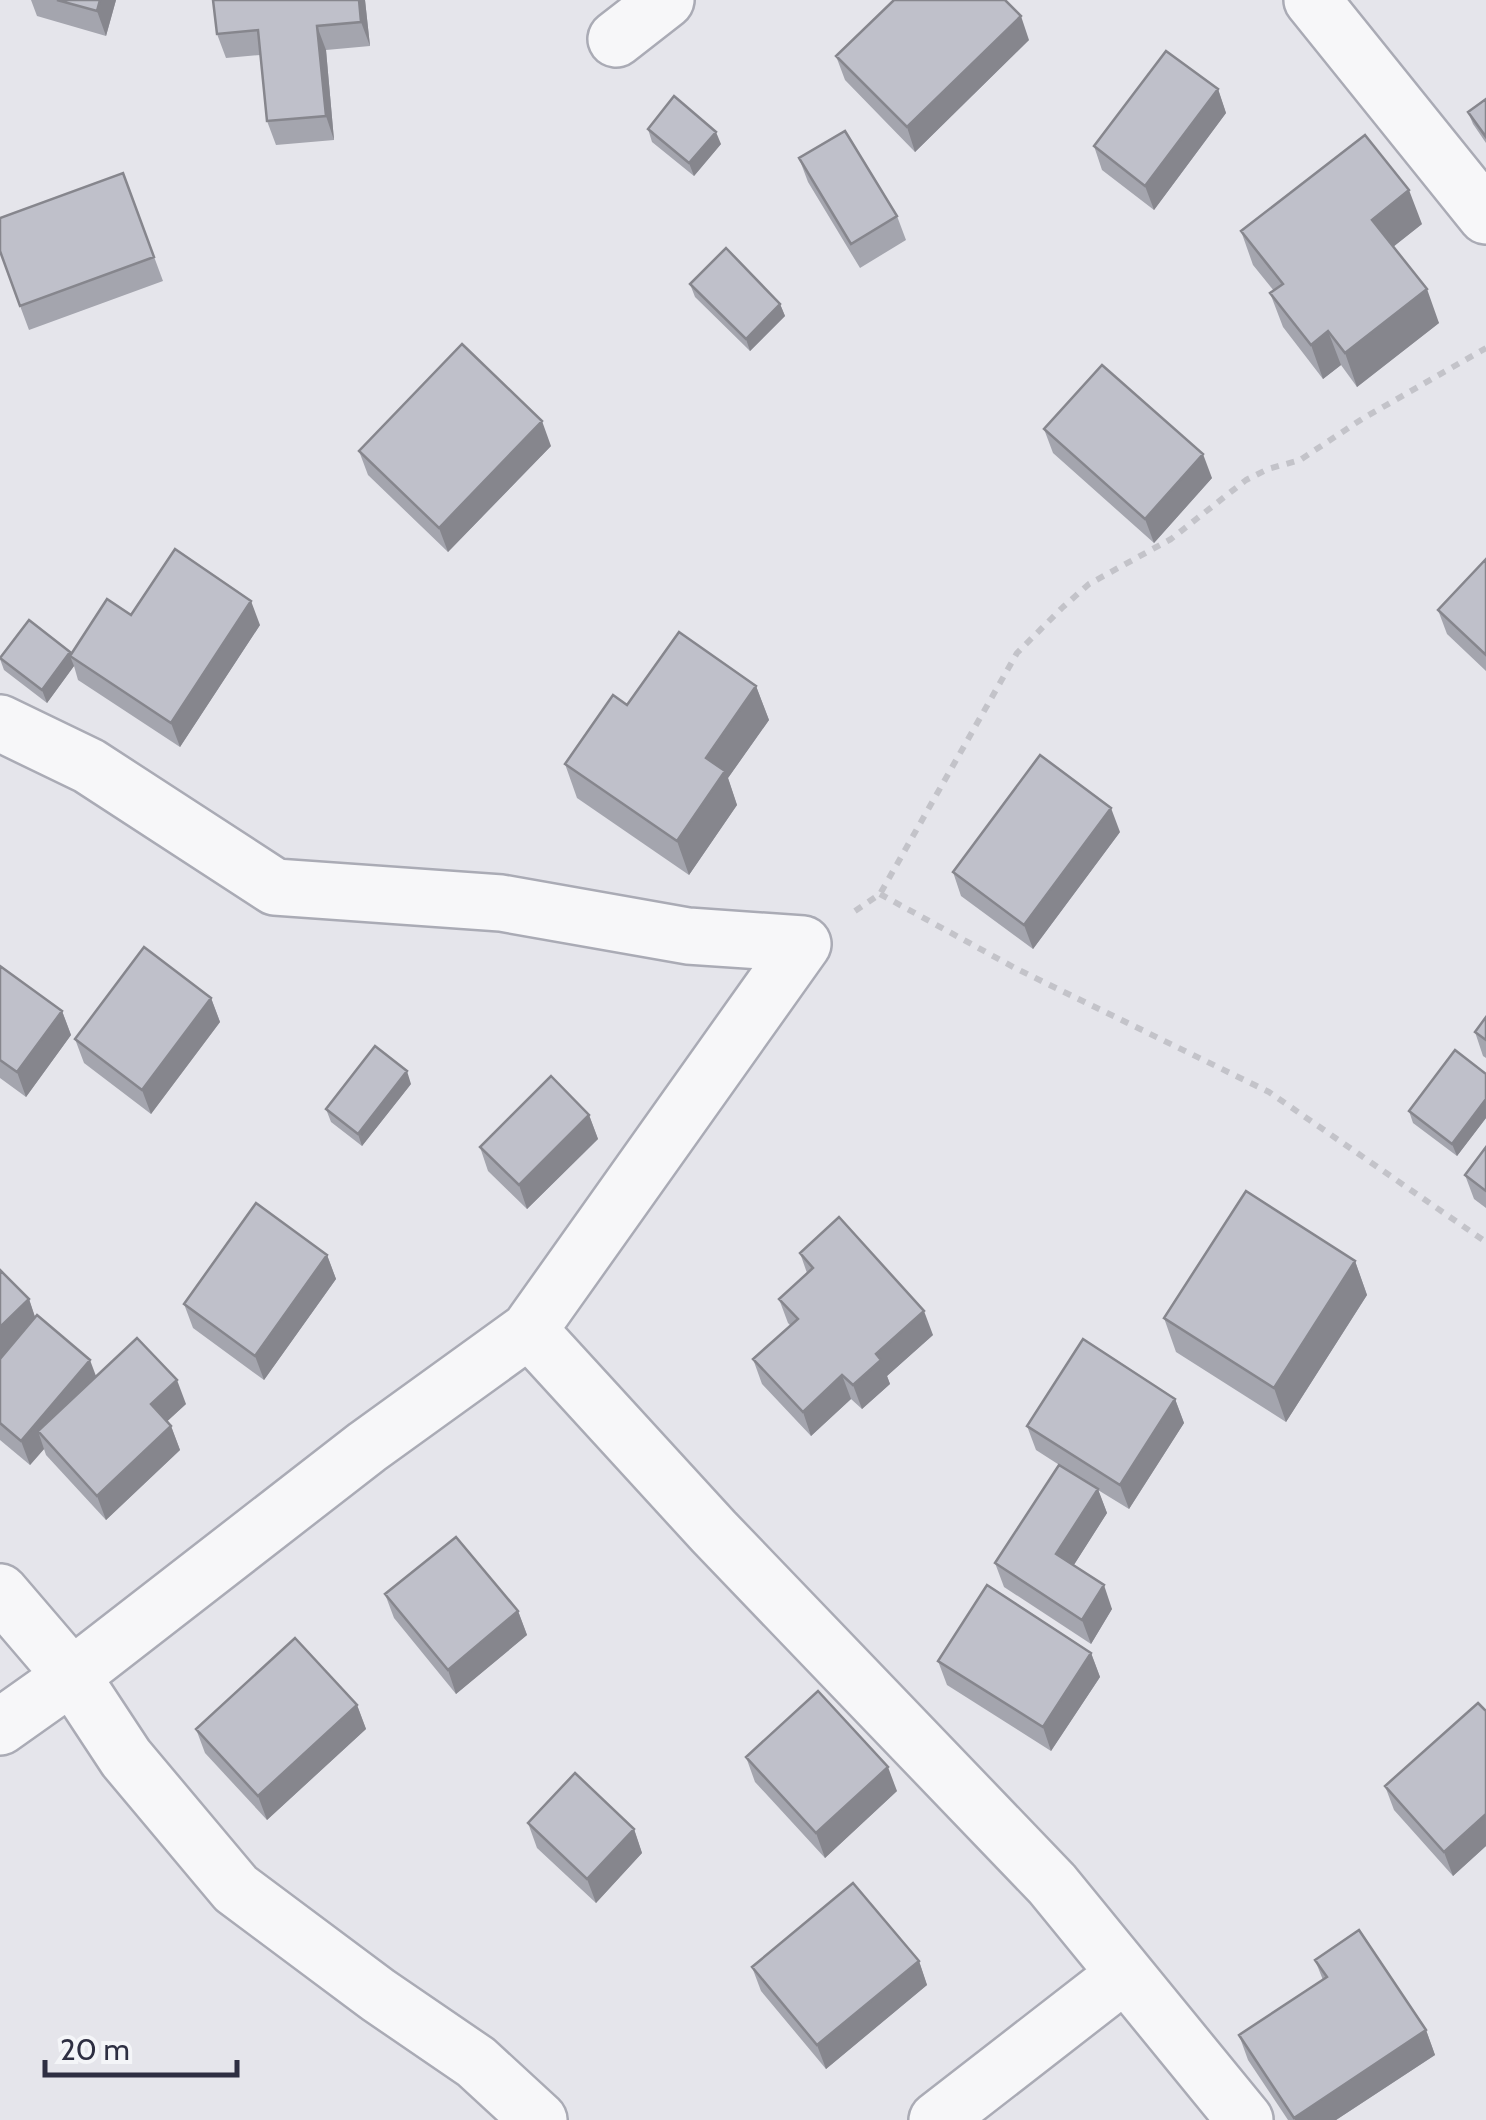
<svg xmlns="http://www.w3.org/2000/svg" width="1486" height="2120" font-family="Cabin,sans-serif">
<rect width="100%" height="100%" fill="#e5e5eb"/>
<g fill="none" stroke-linecap="round" stroke-linejoin="round">
<defs>
<path id="street" d="M1312 0 1486 216
M616 39 666 0
M0 723 89 766 275 887 501 903 688 936 803 944
M529 1330 714 1532 1052 1884 1245 2120
M0 1592 72 1676 126 1758 236 1889 378 1995 476 2062 539 2120
M0 1727 72 1676 367 1447 529 1330 803 944
M937 2120 1125 1974"/>
</defs>
<use href="#street" stroke="#aaabb5" stroke-width="60"/>
<path stroke="#c3c3c9" stroke-width="6" stroke-dasharray="8 8" stroke-linecap="butt" d="M880 894 1015 968 1269 1092 1486 1242
M855 911 880 894 1017 653 1063 607 1089 584 1171 539 1246 480 1268 469 1300 460 1362 419 1486 348"/>
<use href="#street" stroke="#f7f7f9" stroke-width="55"/>
</g>
<path fill="#a4a5ae" d="M31 0H116L106 36 37 16Z
M365 0 370 46 326 50 334 140 276 145 267 121 260 55 226 58 217 34Z
M1029 40 915 152 845 80 836 56Z
M1218 89 1226 113 1154 210 1102 170 1094 146Z
M1486 99V143L1473 124 1468 112Z
M648 129 721 144 694 176 652 142Z
M799 158 897 216 906 240 860 268 808 182Z
M123 173 163 281 29 330 0 252Z
M1422 224 1393 247 1439 323 1357 387 1341 365 1323 379 1283 327 1270 293 1274 291 1253 265 1241 231Z
M690 284 780 304 785 316 750 351 695 297Z
M1044 429 1212 478 1154 543 1053 453Z
M551 446 448 552 368 475 359 451Z
M1486 559V671L1447 634 1438 610Z
M131 615 260 625 180 747 78 680 74 666 47 703 4 670 0 659 71 653Z
M756 686 769 720 728 778 737 805 689 875 577 798 565 764 627 705Z
M1120 832 1033 949 961 896 953 872Z
M0 966 62 1011 71 1035 26 1097 0 1078Z
M211 998 220 1022 151 1114 84 1063 75 1039Z
M1486 1017V1058L1483 1056 1475 1032Z
M1486 1074V1118L1457 1156 1413 1123 1409 1111Z
M411 1084 362 1146 331 1122 326 1109Z
M589 1115 598 1139 527 1209 488 1171 480 1147Z
M1486 1147V1208L1474 1199 1465 1175Z
M800 1253 933 1335 887 1376 890 1384 862 1409 851 1399 811 1436 762 1384 753 1359 791 1326 788 1323 779 1299 807 1273Z
M327 1255 336 1279 264 1380 193 1328 184 1304Z
M1355 1261 1367 1295 1286 1422 1176 1352 1164 1318Z
M0 1270 29 1299 35 1317 96 1376 186 1404 167 1421 171 1426 180 1450 106 1520 46 1455 44 1449 30 1465 0 1440Z
M1175 1399 1184 1423 1129 1509 1098 1490 1107 1513 1073 1566 1112 1609 1091 1644 1004 1587 995 1563 1064 1468 1036 1450 1027 1426Z
M385 1594 518 1611 527 1635 456 1694 394 1618Z
M1091 1653 1100 1677 1051 1751 947 1685 938 1661Z
M357 1705 366 1729 267 1820 205 1753 196 1729Z
M1486 1711V1846L1453 1876 1394 1810 1385 1786Z
M746 1757 897 1791 825 1858 755 1782Z
M528 1823 634 1829 642 1853 596 1903 537 1848Z
M1315 1960 1426 2030 1435 2055 1336 2120H1288L1248 2060 1239 2035 1323 1980Z
M919 1961 927 1985 826 2069 761 1991 752 1967Z"/>
<path fill="#86868d" d="M100 0H116L106 36 97 11Z
M359 0H365L370 46 361 22Z
M1021 16 1029 40 915 152 907 127Z
M317 26 326 50 334 140 326 116Z
M1218 89 1226 113 1154 210 1145 186Z
M716 132 721 144 694 176 689 163Z
M1409 190 1422 224 1384 254 1372 220Z
M1427 289 1439 323 1357 387 1345 353Z
M780 304 785 316 750 351 746 339Z
M1328 331 1341 365 1323 379 1311 345Z
M542 421 551 446 448 552 439 528Z
M1203 454 1212 478 1154 543 1145 519Z
M251 601 260 625 180 747 171 723Z
M70 652V656L74 666 47 703 42 690Z
M756 686 769 720 728 778 737 805 689 875 677 841 706 758Z
M1111 808 1120 832 1033 949 1024 925Z
M211 998 220 1022 151 1114 142 1090Z
M62 1011 71 1035 26 1097 17 1072Z
M407 1071 411 1084 362 1146 358 1134Z
M1486 1099V1118L1457 1156 1452 1144Z
M589 1115 598 1139 527 1209 519 1185Z
M327 1255 336 1279 264 1380 255 1356Z
M1355 1261 1367 1295 1286 1422 1274 1388Z
M29 1299 37 1323 0 1360V1327Z
M924 1311 933 1335 887 1376 890 1384 862 1409 853 1385 876 1354Z
M90 1360 99 1384 38 1431 44 1449 30 1465 21 1441Z
M842 1375 851 1399 811 1436 803 1412Z
M177 1380 186 1404 160 1428 151 1404Z
M1175 1399 1184 1423 1129 1509 1120 1485Z
M171 1426 180 1450 106 1520 97 1496Z
M1098 1489 1107 1513 1065 1579 1056 1554Z
M1104 1585 1112 1609 1091 1644 1082 1620Z
M518 1611 527 1635 456 1694 448 1670Z
M1091 1653 1100 1677 1051 1751 1043 1727Z
M357 1705 366 1729 267 1820 258 1796Z
M888 1767 897 1791 825 1858 816 1833Z
M1486 1814V1846L1453 1876 1444 1852Z
M634 1829 642 1853 596 1903 587 1879Z
M919 1961 927 1985 826 2069 817 2045Z
M1426 2030 1435 2055 1336 2120H1295L1294 2118Z"/>
<path fill="#bfc0ca" stroke="#86868d" stroke-width="2.5" d="M57 0H100L97 11Z
M213 0H359L361 22 317 26 326 116 267 121 258 30 217 34Z
M894 0H1005L1021 16 907 127 836 56Z
M1166 51 1218 89 1145 186 1094 146Z
M674 96 716 132 689 163 648 129Z
M1486 99V137L1468 112Z
M845 131 897 216 851 244 799 158Z
M1365 135 1409 190 1372 220 1427 289 1345 353 1328 331 1311 345 1270 293 1283 284 1241 231Z
M123 173 154 257 20 306 0 251V218Z
M726 248 780 304 746 339 690 284Z
M462 344 542 421 439 528 359 451Z
M1102 365 1203 454 1145 519 1044 429Z
M175 549 251 601 171 723 70 656 107 599 131 615Z
M1486 559V655L1438 610Z
M29 620 70 652 42 690 0 658Z
M679 632 756 686 706 758 725 771 677 841 565 764 613 695 627 705Z
M1040 755 1111 808 1024 925 953 872Z
M144 947 211 998 142 1090 75 1039Z
M0 966 62 1011 17 1072 0 1060Z
M1486 1017V1040L1475 1032Z
M375 1046 407 1071 358 1134 326 1109Z
M1455 1050 1486 1074V1099L1452 1144 1409 1111Z
M551 1076 589 1115 519 1185 480 1147Z
M1486 1147V1191L1465 1175Z
M1246 1191 1355 1261 1274 1388 1164 1318Z
M256 1203 327 1255 255 1356 184 1304Z
M839 1217 924 1311 876 1354 881 1360 853 1385 842 1375 803 1412 753 1359 798 1319 779 1299 813 1268 800 1253Z
M0 1270 29 1299 0 1327Z
M37 1315 90 1360 21 1441 0 1423V1359Z
M137 1338 177 1380 151 1404 171 1426 97 1496 38 1431Z
M1083 1339 1175 1399 1120 1485 1027 1426Z
M1059 1465 1098 1489 1056 1554 1104 1585 1082 1620 995 1563Z
M456 1537 518 1611 448 1670 385 1594Z
M987 1585 1091 1653 1043 1727 938 1661Z
M295 1638 357 1705 258 1796 196 1729Z
M818 1691 888 1767 816 1833 746 1757Z
M1478 1703 1486 1711V1814L1444 1852 1385 1786Z
M575 1773 634 1829 587 1879 528 1823Z
M853 1883 919 1961 817 2045 752 1967Z
M1359 1930 1426 2030 1294 2118 1239 2035 1327 1977 1315 1960Z"/>
<path d="M45 2060v15h192v-15" fill="none" stroke="#2e2f42" stroke-width="5"/>
<text x="60" y="2060" font-size="30" fill="#2e2f42" stroke="#f4f5f8" stroke-width="8" paint-order="stroke">20 m</text>
</svg>
